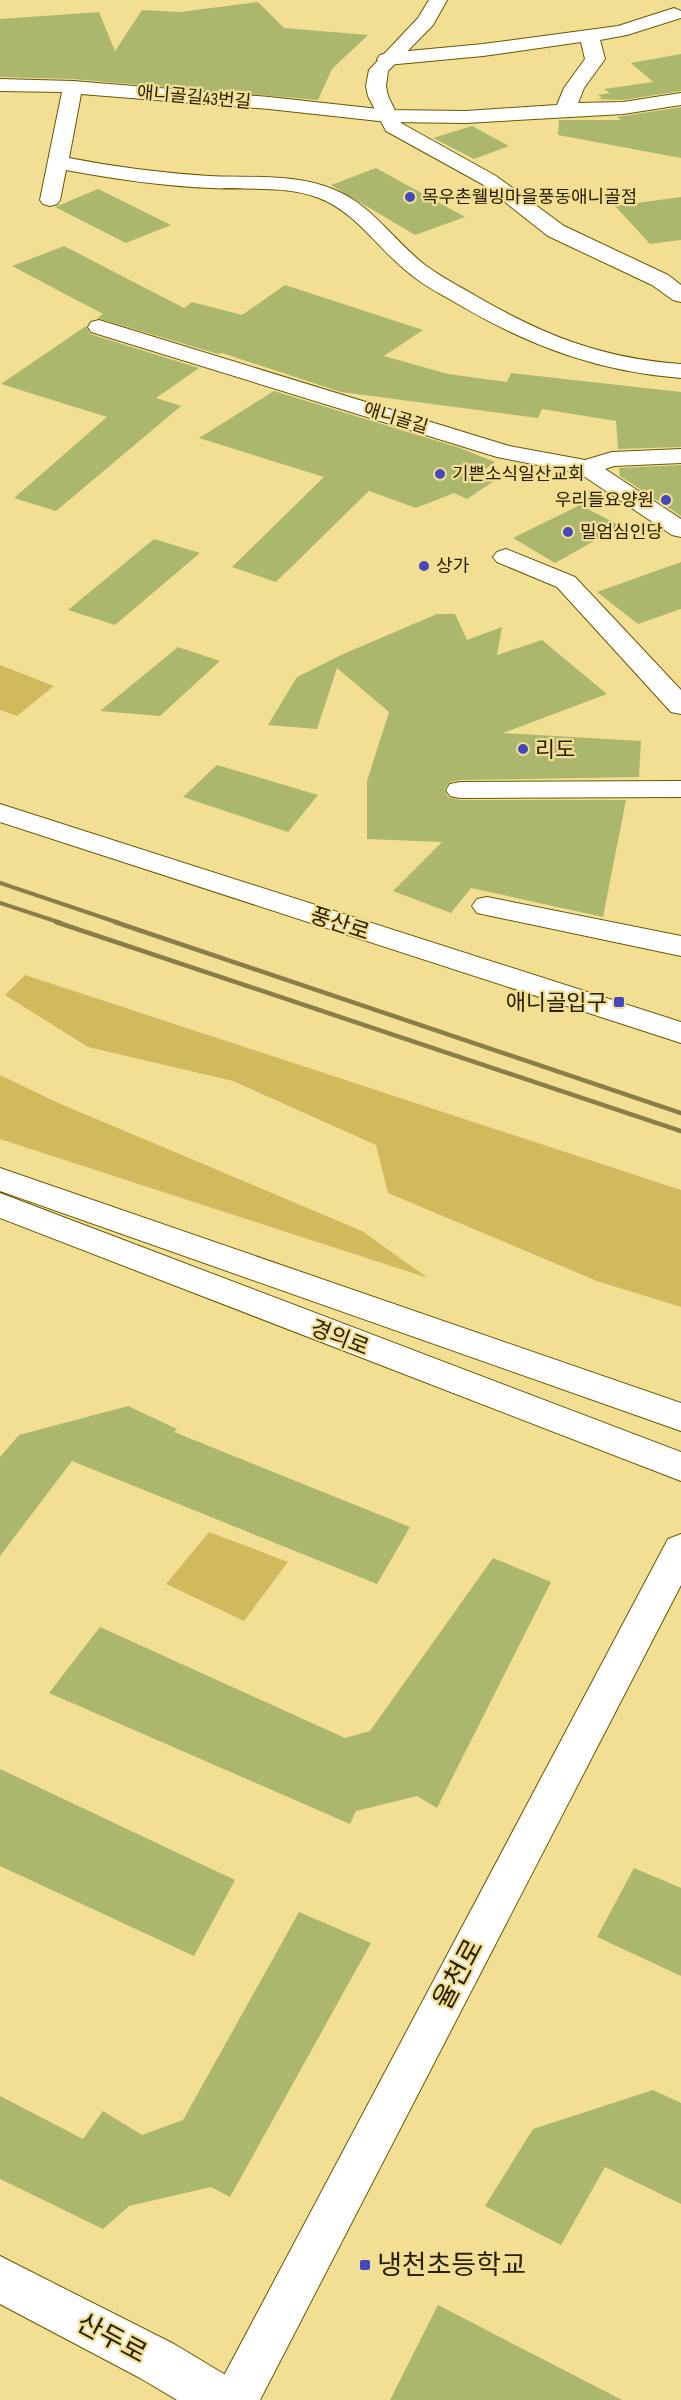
<svg xmlns="http://www.w3.org/2000/svg" width="681" height="2400" font-family="'Sofia Sans Condensed','Noto Sans KR',sans-serif">
<rect width="100%" height="100%" fill="#f2df94"/>
<path fill="#d1ba5d" d="M0 665 54 686 17 716 0 710Z
M25 975 681 1190V1307L597 1281 388 1193 376 1145 233 1081 88 1047 5 995Z
M0 1075 56 1102 362 1231 428 1278 0 1139Z
M209 1532 288 1562 244 1621 166 1584Z"/>
<path fill="#acb76e" d="M258 2 284 28 368 35 332 69 318 100 73 79 0 77V19L99 12 115 51 142 10 180 12Z
M681 54V91L623 100 596 99 602 98 598 95 610 93 604 89 653 82 631 63Z
M681 107V158L558 135 559 120H621L617 117Z
M472 126 509 146 474 159 433 138Z
M376 168 465 217 415 235 331 185Z
M98 189 171 225 126 243 55 207Z
M681 197V240L650 244 615 206Z
M64 246 184 308 192 302 242 315 285 285 423 330 384 356 448 374 507 382 511 373 681 392V447L618 449 616 421 542 409 538 418 341 392 222 353 218 354 97 318 103 314 12 266Z
M86 326 90 334 199 368 156 398 181 406 56 511 14 498 107 417 1 384Z
M274 391 460 448 495 462 484 470 500 477 467 499 454 493 416 508 369 491 276 582 232 567 324 477 199 438Z
M681 465V516L620 476 619 468Z
M580 505 621 526 555 563 513 538Z
M154 539 200 553 115 625 68 610Z
M681 562V609L638 624 597 592Z
M437 614H455L467 640 502 627 497 655 542 640 607 694 503 733 641 741 639 777 460 780 450 782 444 789 448 797 460 800H626L603 917 471 888 451 913 393 891 442 842 367 839V781L389 712 337 668 317 729 268 725 297 677 341 655Z
M178 647 220 661 160 716 100 711Z
M217 765 251 775 318 795 288 832 183 797Z
M128 1406 177 1429 174 1432 410 1527 377 1584 72 1461 0 1556V1457L19 1435Z
M493 1558 551 1582 437 1808 417 1796 356 1811 350 1824 49 1693 100 1627 345 1738 370 1731Z
M0 1769 235 1880 194 1956 0 1866Z
M634 1868 681 1888V1976L597 1937Z
M299 1912 371 1943 230 2197 211 2187 129 2206 103 2229 0 2179V2096L83 2139 103 2111 142 2135 183 2120Z
M653 2090 681 2103V2204L605 2167 561 2245 485 2206 533 2129Z
M438 2305 622 2400H390Z"/>
<g fill="none" stroke-linecap="round" stroke-linejoin="round">
<defs>
<path id="street" d="M674 8 681 11V18L627 35 600 40 605 59 584 88 578 103 623 102 681 93V105L623 114 466 123 388 122 269 109 81 94 69 158C115 167 162 173 209 176 250 178 295 173 335 190 372 205 394 241 425 265 441 277 459 286 476 296 545 336 601 358 681 364V378C601 372 532 347 463 307 445 296 425 287 409 273 378 249 357 213 319 198 286 185 245 190 211 188 162 186 114 179 66 170L60 200 57 204 50 206 43 204 40 200 62 92 0 91V79L73 81 269 97 388 110 466 111 557 105 564 88 585 59 581 42 483 56 387 65 380 63 377 59 380 55 387 53 483 44 618 26Z
M99 320 509 446 585 460 612 452 681 449V463L614 466 605 469 681 519V537L672 535 579 473 497 457 91 332 88 327 91 322Z
M506 549 575 577 681 690V714L671 712 557 587 497 562 493 557 497 552Z
M681 781V797L460 798 450 796 446 790 450 784 460 782Z
M487 897 681 936V956L477 913 472 906 477 899Z
M0 2256 174 2344 239 2383 246 2400H177L140 2378 0 2304Z"/>
<path id="secondary" d="M429 0H447L433 25 388 71 386 86 388 96 401 123 496 176 564 226 668 275 681 285V302L673 300 652 285 548 236 482 184 386 131 368 96 366 86 369 70 418 18Z
M0 804 681 1022V1043L0 822Z
M681 1534V1585L260 2400H211L668 1539Z"/>
<path id="primary" d="M0 1168 681 1403V1431L0 1191Z
M0 1193 681 1452V1481L0 1218Z"/>
</defs>
<use href="#street" stroke="#6a5800" stroke-width="2"/>
<use href="#secondary" stroke="#6a5800" stroke-width="2"/>
<use href="#primary" stroke="#6a5800" stroke-width="2"/>
<use href="#street" fill="#fff" fill-rule="evenodd"/>
<use href="#secondary" fill="#fff" fill-rule="evenodd"/>
<use href="#primary" fill="#fff" fill-rule="evenodd"/>
<path stroke="#8b7d49" stroke-width="4" d="M0 883 119 923
M0 903 61 923"/>
<path stroke="#8b7d49" stroke-width="4.5" d="M56 922 681 1131
M115 922 681 1113"/>
</g>
<g fill="#4448bd" stroke="#f2df94" stroke-width="2">
<circle cx="410" cy="197" r="6"/>
<circle cx="440" cy="474" r="6"/>
<circle cx="666" cy="500" r="6"/>
<circle cx="568" cy="532" r="6"/>
<circle cx="424" cy="566" r="6"/>
<circle cx="523" cy="749" r="6"/>
<rect x="613" y="996" width="12" height="12" rx="3"/>
<rect x="359" y="2259" width="12" height="12" rx="3"/>
</g>
<g text-anchor="middle" stroke-width="4.5" stroke-linejoin="round" paint-order="stroke">
<g font-size="18" fill="#282001" stroke="#f2df94">
<text transform="translate(194 97) rotate(5)" y="6">애니골길43번길</text>
<text transform="translate(396 418) rotate(17)" y="6">애니골길</text>
</g>
<g font-size="18" fill="#282001" stroke="#f2df94" text-anchor="start">
<text x="422" y="203">목우촌웰빙마을풍동애니골점</text>
<text x="452" y="480">기쁜소식일산교회</text>
<text x="654" y="506" text-anchor="end">우리들요양원</text>
<text x="580" y="538">밀엄심인당</text>
<text x="436" y="572">상가</text>
</g>
<g font-size="22" fill="#282001" stroke="#f2df94" text-anchor="start">
<text x="535" y="757">리도</text>
<text x="607" y="1010" text-anchor="end">애니골입구</text>
</g>
<g font-size="22" fill="#282001" stroke="#f2df94">
<text transform="translate(340 923) rotate(18)" y="8">풍산로</text>
<text transform="translate(340 1337) rotate(21)" y="8">경의로</text>
</g>
<g font-size="27" fill="#282001" stroke="#f2df94">
<text transform="translate(458 1974) rotate(-62)" y="9">율천로</text>
<text transform="translate(112 2338) rotate(28)" y="9">산두로</text>
</g>
<g font-size="27" fill="#282001" stroke="#f2df94" text-anchor="start">
<text x="377" y="2274">냉천초등학교</text>
</g>
</g>
</svg>
